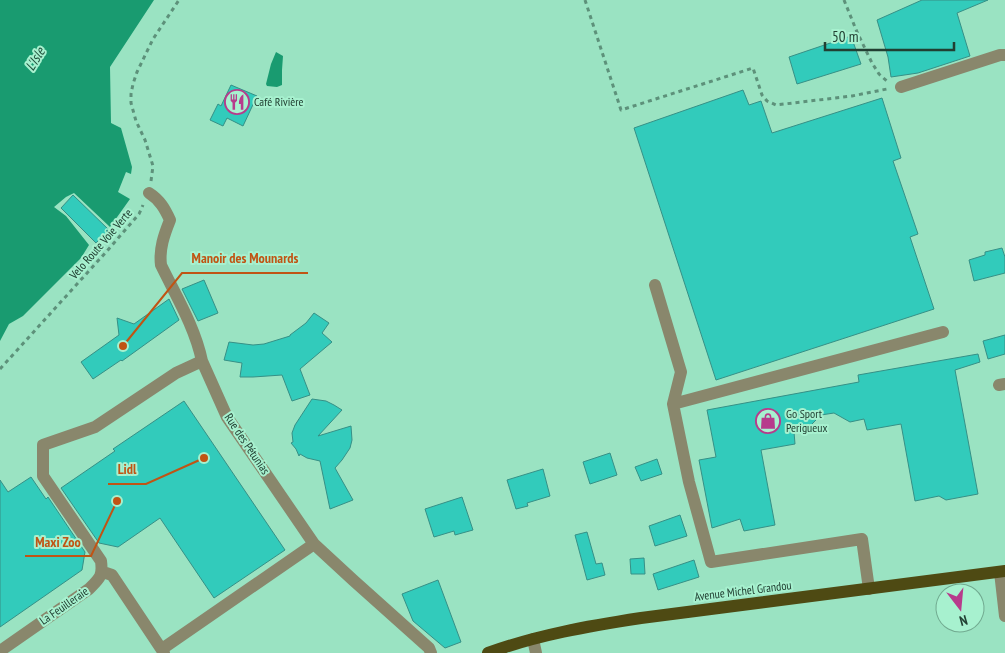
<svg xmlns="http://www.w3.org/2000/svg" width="1005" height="653" font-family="'PT Sans Narrow',sans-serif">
<rect width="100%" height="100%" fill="#9ae3c2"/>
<path fill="#199b70" d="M0 0H154L110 67 111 123 121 128 132 167 131 174 126 172 118 192 130 199 110 227 74 193 66 197 54 207 66 216 89 245 81 258 23 316 9 324 0 341Z
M276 52 283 56 282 70V85L277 87 267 86 266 84 271 64Z"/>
<path fill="#32cbbb" stroke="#369086" d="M922 0H988L957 13 970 56 918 73 891 77 888 57 877 20Z
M851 36 861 64 797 84 789 57Z
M231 85 257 96 243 126 227 118 223 126 210 120 218 104 221 106Z
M743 90 749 105 761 101 772 133 882 98 901 158 893 161 918 234 910 237 934 309 716 380 634 128Z
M73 195 109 230 96 243 61 208Z
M1002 248 1005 257V273L974 281 969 260 985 255V252Z
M204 280 218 313 198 321 182 289Z
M169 299 179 320 122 361 121 360 93 379 81 362 119 335 117 318 134 324Z
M314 313 329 323 322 333 332 342 300 369 310 395 292 401 282 375 253 377H240L242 363 224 360 229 342 253 345 264 344 290 336V335L306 323Z
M1005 335V354L988 359 983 341Z
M978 354 980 362 955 370 978 494 946 500 939 496 915 501 901 424 867 430 864 419 850 422 834 413 821 415 807 429 794 432 795 444 761 450 775 525 744 531 740 519 712 528 699 460 716 457 707 410 859 382 858 375Z
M312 399 326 401 334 405 342 410 318 436 351 426 352 440 350 448 342 460 335 468 353 500 330 509 320 461 307 458 300 454 299 456 296 449 291 443 293 442 292 433 295 425Z
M184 401 285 550 214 598 160 518 118 547 99 543 61 488 115 451 113 449Z
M610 453 617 475 590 484 583 462Z
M657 459 662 474 641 481 635 467Z
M543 469 550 496 527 503 528 506 516 509 507 480Z
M31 477 46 499 48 497 85 552 82 570 0 627V480L8 492Z
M462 497 473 530 455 535 454 531 434 537 425 509Z
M680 515 687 536 655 546 649 526Z
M587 532 596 564 602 563 605 575 587 580 575 535Z
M644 558 645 574H631L630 559Z
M694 560 699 577 658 590 653 574Z
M438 580 461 642 445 648 413 621 402 594Z"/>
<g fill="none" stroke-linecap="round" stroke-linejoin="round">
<path stroke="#5d917a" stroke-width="3" stroke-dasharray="4 4" stroke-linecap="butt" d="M585 0 621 110 753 68 762 95 767 101 776 105 852 96 887 89
M844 0 857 32 872 63 879 74 889 83
M151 181 153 166 145 140 136 121 131 103V94L133 84 137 72 153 39 179 0
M0 369 107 251 139 214 143 205"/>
<path stroke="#89876c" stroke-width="12" d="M901 87 1000 55H1005
M149 193C160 200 165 209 170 220 164 235 159 249 161 265 176 296 195 327 202 361L227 417 314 544 353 580 429 648 431 653
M655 285 681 372 673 404 689 482 711 562 862 539 869 589
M999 385 1005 384
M673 404 943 332
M103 572 112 575 164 653
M1000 572 1005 616
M533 639 536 653
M162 649 314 544
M0 651 89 589C100 578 103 576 101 561L43 476V445L95 427 176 373 202 361"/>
<path stroke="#4e4a13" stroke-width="12" d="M488 653C537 635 589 626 641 618L1005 571"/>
</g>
<defs>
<symbol id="restaurant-ring" viewBox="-11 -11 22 22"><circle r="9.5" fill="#a7f1cf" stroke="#b73b8c" stroke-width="1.5"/><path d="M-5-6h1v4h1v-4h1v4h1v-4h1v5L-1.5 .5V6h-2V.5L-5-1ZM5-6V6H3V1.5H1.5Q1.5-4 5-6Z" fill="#b73b8c"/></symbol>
<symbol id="shop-ring" viewBox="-11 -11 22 22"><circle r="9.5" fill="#a7f1cf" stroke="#b73b8c" stroke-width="1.5"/><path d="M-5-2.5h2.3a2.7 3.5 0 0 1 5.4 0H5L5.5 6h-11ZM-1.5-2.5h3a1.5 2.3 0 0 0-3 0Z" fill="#b73b8c"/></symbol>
</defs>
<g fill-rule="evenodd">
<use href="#restaurant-ring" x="223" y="88" width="28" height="28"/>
<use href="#shop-ring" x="754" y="407" width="28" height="28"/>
</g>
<g text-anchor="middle" stroke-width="4" stroke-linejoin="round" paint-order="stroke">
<g font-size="12" fill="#213f32" stroke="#a7f1cf" text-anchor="start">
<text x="254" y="106">Café Rivière</text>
<text x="786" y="418">Go Sport<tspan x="786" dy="14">Perigueux</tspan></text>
</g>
<g font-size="12" fill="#213f32" stroke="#a7f1cf">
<text transform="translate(101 244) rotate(-49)" y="4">Velo Route Voie Verte</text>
<text transform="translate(247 444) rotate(56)" y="4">Rue des Pétunias</text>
<text transform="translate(743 591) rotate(-7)" y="4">Avenue Michel Grandou</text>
<text transform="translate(64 606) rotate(-35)" y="4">La Feuilleraie</text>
</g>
<g font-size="14" font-style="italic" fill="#204f3c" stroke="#a7f1cf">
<text transform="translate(35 59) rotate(-59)" y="5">L'Isle</text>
</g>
</g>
<path fill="none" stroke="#c05414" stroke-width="2" d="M123 346L182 273H308M204 458L146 484H108M117 501L91 556H25"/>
<g fill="#c05414" stroke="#a7f1cf" stroke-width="2">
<circle cx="123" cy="346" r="5"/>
<circle cx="204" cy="458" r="5"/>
<circle cx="117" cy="501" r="5"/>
</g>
<g font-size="14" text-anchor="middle" font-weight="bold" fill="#c05414" stroke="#a7f1cf" stroke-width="4" stroke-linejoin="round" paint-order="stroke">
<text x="245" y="263">Manoir des Mounards</text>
<text x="127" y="474">Lidl</text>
<text x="58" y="547">Maxi Zoo</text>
</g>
<g transform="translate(960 608) rotate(164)"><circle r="24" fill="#a7f1cf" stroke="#71aa90"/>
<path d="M0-4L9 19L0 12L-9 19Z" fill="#b73b8c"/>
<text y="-8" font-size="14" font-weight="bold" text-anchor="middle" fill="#213f32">N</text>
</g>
<path d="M825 42v8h129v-8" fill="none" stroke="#213f32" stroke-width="2.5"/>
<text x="832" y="42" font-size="15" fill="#213f32" stroke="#a7f1cf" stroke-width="4" paint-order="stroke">50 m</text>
</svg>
